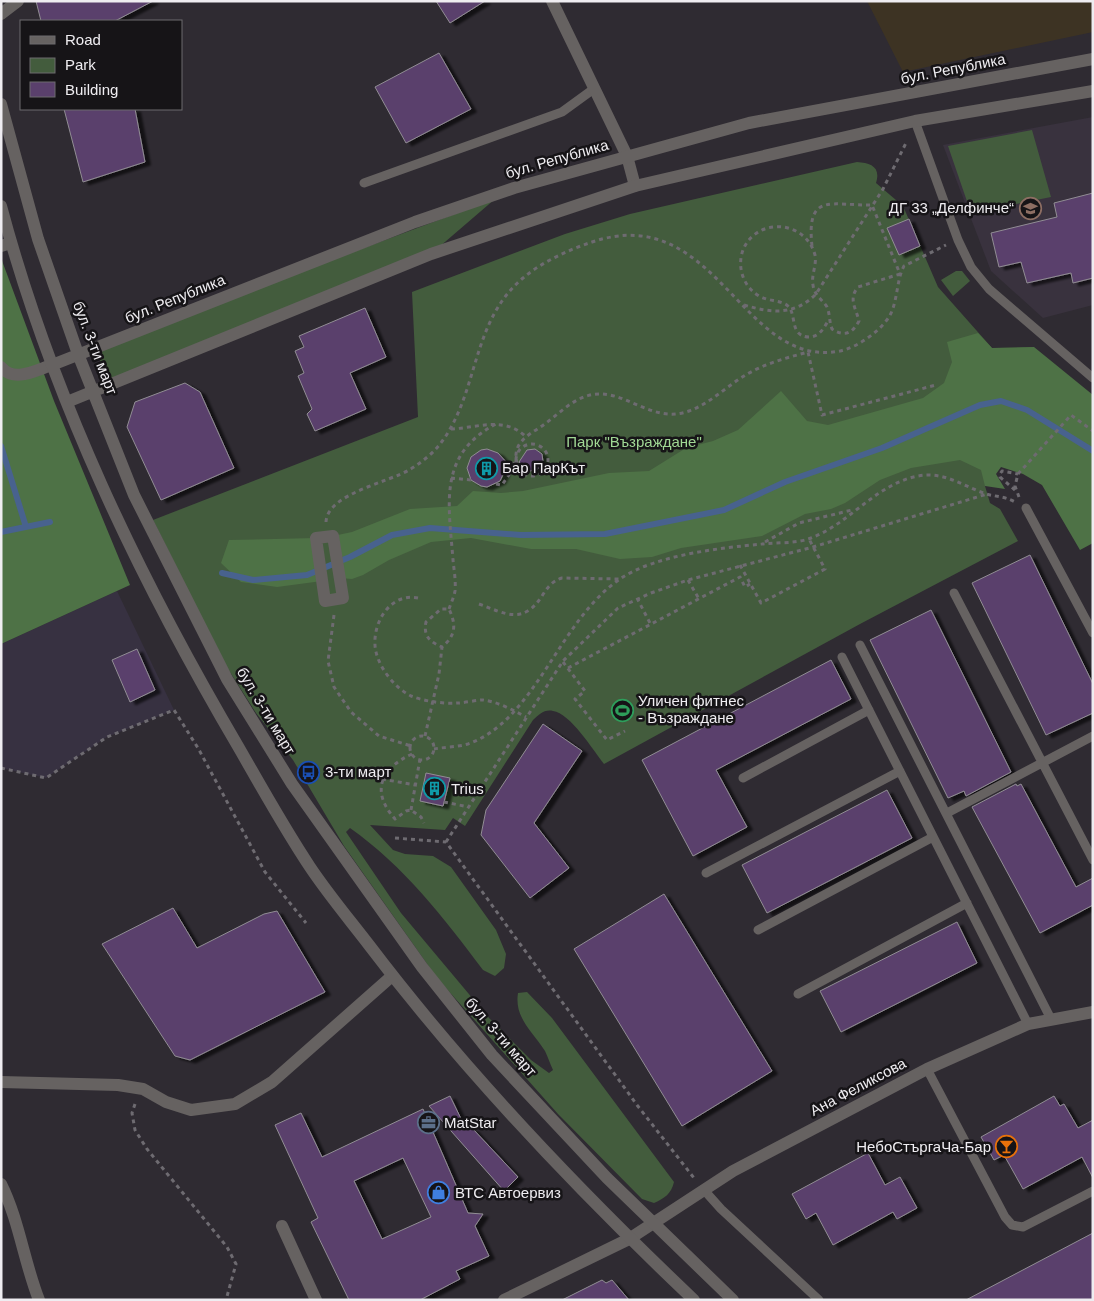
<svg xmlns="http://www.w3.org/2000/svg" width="1094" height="1301" font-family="Arial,sans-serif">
<defs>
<filter id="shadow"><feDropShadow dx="5.5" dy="3" stdDeviation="1" flood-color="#0009"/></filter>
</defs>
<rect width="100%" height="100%" fill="#2f2b32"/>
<path fill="#3d3323" d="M867 1H1093V32L903 72Z"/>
<path fill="#373141" d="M117 591 174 710 107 737 46 778 1 768V644Z"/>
<path fill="#39323e" d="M1093 117V305L1043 318 991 271 943 145Z"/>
<path fill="#435c3d" d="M1032 130 1051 197 971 213 948 146Z
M857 162C871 163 881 167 876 183L903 206 938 287 992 348 1034 347 985 486 990 503 1000 509 1018 541 860 624 604 764C593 750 570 713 553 711 544 709 539 715 533 720L465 826 453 818 445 830 370 825 393 850 405 854 433 856 451 867 496 930 506 954 504 968 495 976 483 970C444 918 404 866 350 828L346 832 401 913 489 1018 531 1060 549 1073 553 1070C550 1064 548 1057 545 1051 533 1032 514 1018 518 993L527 992 552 1018 674 1182C671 1194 665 1198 654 1203L642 1199 558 1114 437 978 344 846 293 760 256 713 223 661 153 520 418 417 412 292 565 234 630 214Z
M495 199 431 254 108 384 96 348Z
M956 271H962L970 281 953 296 941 280Z"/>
<path fill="#4e7246" d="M1 258 54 401 130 585 1 644Z
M978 333 992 348 1034 347 1093 395V543L1080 550 1042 485 1023 474 1001 467 996 474 1005 489 985 486 981 470 960 460 911 468 880 480 845 503 831 509 805 514 762 536 681 548 652 557 620 559 576 549H531L471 538 431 542 389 560 363 575 352 579 340 578 333 536 352 532 410 509 457 506 473 491 501 493 523 491 609 473 649 471 686 448 713 441 738 430 781 391 807 421 828 425 923 398 944 383 952 362 947 342Z
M316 538 322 581 277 587 241 582 221 563 229 540Z"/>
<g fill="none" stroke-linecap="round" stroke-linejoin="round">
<path stroke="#48628e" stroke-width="6" d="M1 446 26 527
M1 532 50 522
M222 573 253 580 307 575 350 557 392 535 430 528 521 535 605 534 724 510 785 482 882 448 980 405 1001 401 1027 410 1093 451"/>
</g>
<path fill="#5a406c" stroke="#918d94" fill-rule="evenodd" filter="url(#shadow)" d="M36 1H153L115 21H41Z
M436 1H485L450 23Z
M439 53 471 109 406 143 375 87Z
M64 109H135L145 162 83 182Z
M1093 193V278L1073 283 1071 273 1027 283 1021 262 999 267 991 233 1057 217 1054 203Z
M909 219 920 246 899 255 887 228Z
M365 308 386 357 350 373 366 409 315 431 307 414 312 409 298 376 304 373 295 351 304 347 299 336Z
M185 383 200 392 234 468 161 500 127 427 135 402Z
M487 449 498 453 508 464 500 481 487 487 481 486 471 480 467 468 471 457 481 450Z
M535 449 542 454 543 462 538 469 530 471 519 462 527 450Z
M1030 555 1093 684V713L1046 735 972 583Z
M931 610 1011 772 966 796 964 791 948 798 870 640Z
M137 649 155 690 130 702 112 660Z
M831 660 851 699 716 770 747 827 693 856 642 760Z
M543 724 582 751 534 823 569 868 530 898 481 835 486 810Z
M426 773 450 778 443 806 420 801Z
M1016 784 1017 786 1021 784 1076 887 1093 878V905L1040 933 972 807Z
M887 790 912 838 767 913 742 865Z
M664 894 772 1071 682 1126 574 949Z
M173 908 197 948 264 914 277 911 325 992 190 1060 175 1056 102 944Z
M957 922 977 963 841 1032 820 991Z
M450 1096 466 1129H473L518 1177 504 1191 429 1106Z
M1054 1096 1060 1106 1064 1104 1078 1128 1093 1120V1178L1082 1157 1023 1189 1004 1155 994 1160 981 1137Z
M423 1109 468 1213 483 1214 475 1226 489 1256 456 1271 460 1279 420 1300H349L311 1222 318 1218 275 1125 301 1113 322 1157ZM403 1158 431 1217 382 1239 354 1181Z
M868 1153 885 1185 900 1177 917 1208 897 1219 893 1212 833 1245 816 1213 806 1219 792 1194Z
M1093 1233V1300H966Z
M602 1280 606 1283 612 1280 629 1300H562Z"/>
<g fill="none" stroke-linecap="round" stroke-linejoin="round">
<path stroke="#6e6b71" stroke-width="3" stroke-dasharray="4 4" stroke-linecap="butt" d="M812 246C806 191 832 206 872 205L900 274 858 287C848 299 856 308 859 321 852 334 844 337 832 329 829 321 830 314 827 307 822 299 814 295 813 285 811 275 817 265 815 255 808 228 775 218 754 235 734 251 737 283 759 296 768 301 777 300 785 304 799 311 787 336 809 337 819 337 824 328 828 321
M744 305C771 313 794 316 816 294L883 189 907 141
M451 429C476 428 504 416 525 436
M516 460a16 16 0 1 1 32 0a16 16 0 1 1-32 0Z
M505 465 516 463
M451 478 471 480
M496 484 502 485 517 463C512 445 526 436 539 428 556 417 570 400 590 395 624 387 651 425 689 411 709 404 726 387 744 376 763 364 786 358 808 352L822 415 936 385
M1015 490 1000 477V474L1002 471 1018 474
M1019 497 1015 486 1018 474 1071 415 1093 431
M326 522C327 494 389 482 409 470 418 465 428 457 435 450 480 400 468 324 523 278 542 262 568 250 592 242 717 200 741 370 840 351 858 347 879 332 889 317 898 302 896 281 904 266L946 245
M765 542 799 523 852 510
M740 565 761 603 825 569 809 539
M688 580 699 599
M418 598C389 592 370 626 376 652 380 669 395 688 411 696 423 701 443 704 457 703 465 703 475 700 483 700 498 702 513 710 526 717
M637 598 651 625
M479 604C506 614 523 625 542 596 547 588 552 581 562 578L620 579
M449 609C451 603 454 597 455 591 456 581 454 570 453 560 449 505 437 455 496 424
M334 615 328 661 334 687 351 712 379 736 411 746
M563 662 585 691 575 699 607 740 625 731
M568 668 740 577 745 587 750 584
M425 736 439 674 442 647C455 636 457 626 449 609H441L426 622C423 636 430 642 442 647
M410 748a12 12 0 1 1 24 0a12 12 0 1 1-24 0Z
M434 749C445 747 458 747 468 744 536 720 559 620 620 579 655 555 720 548 762 544 778 542 796 544 811 538 849 524 876 484 918 476 944 471 963 486 986 494 997 497 1004 496 1015 502
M412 754C381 768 370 791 395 819L406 811 411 810 421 817 424 823
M1 768 46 778 107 737 174 710 198 748 265 872 306 923
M382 779 415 785
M444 802 469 807
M411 810 420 759
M395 838 446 842 637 1105 694 1178
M446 842 563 661 618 608 651 593 688 580 813 547 987 494
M135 1104 132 1113 135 1130 147 1149 227 1247 236 1264 226 1300"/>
<path stroke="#666261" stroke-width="9" d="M915 121 958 240 971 267 989 289 1093 378
M364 183 562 112 595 88
M1026 508 1093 633
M954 593 1093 860
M860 645 1051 1019
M842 657 1028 1024
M743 778 869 710
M947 813 1093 736
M706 873 900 771
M758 930 933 837
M798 994 967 903
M927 1069 1005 1217 1012 1225 1023 1227 1093 1191
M704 1190 721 1209 819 1300"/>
<path stroke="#666261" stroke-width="12" d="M333 536 343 598 325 601 316 538Z"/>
<path stroke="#666261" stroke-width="12" d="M552 1 627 156 635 186
M1 14 18 1
M1 246 11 243
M1 367C14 383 36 370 52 365
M1 1082 118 1085 143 1089 166 1102 191 1110 235 1104 272 1082 392 976
M1 1184C19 1220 24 1262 39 1300
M282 1226 316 1300
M504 1300 629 1239 733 1171 927 1069 1028 1024 1093 1012"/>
<path stroke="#666261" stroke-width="12" d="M1 104 38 239 78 354 134 495 227 679 292 784 422 967 492 1055 607 1178 733 1300
M1 206C52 397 139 578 239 748 262 788 284 828 310 867 328 894 349 919 369 945 466 1073 578 1190 694 1300
M52 365 415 222 514 188 749 123 1093 59
M67 402 431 254 635 186 915 121 1093 91"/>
</g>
<defs>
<symbol id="school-ring" viewBox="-11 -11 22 22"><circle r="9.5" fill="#161417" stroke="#8d6e63" stroke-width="1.5"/><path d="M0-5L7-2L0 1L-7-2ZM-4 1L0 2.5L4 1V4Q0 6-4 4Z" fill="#8d6e63"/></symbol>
<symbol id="building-ring" viewBox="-11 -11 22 22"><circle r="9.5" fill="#161417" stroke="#0f9aa8" stroke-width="1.5"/><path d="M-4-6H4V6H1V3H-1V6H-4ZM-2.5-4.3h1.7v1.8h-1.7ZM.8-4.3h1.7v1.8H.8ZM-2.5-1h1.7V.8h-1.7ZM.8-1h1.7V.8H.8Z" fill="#0f9aa8"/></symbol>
<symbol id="stadium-ring" viewBox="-11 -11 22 22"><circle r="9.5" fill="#161417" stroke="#2e9e5b" stroke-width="1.5"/><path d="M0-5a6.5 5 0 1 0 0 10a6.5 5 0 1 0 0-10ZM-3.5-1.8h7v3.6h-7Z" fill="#2e9e5b"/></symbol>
<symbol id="bus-ring" viewBox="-11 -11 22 22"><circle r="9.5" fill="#161417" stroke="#1a4fb4" stroke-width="1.5"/><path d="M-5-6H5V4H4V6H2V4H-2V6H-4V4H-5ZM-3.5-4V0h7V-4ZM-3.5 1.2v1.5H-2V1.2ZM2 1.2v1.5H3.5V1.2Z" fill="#1a4fb4"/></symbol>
<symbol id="office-ring" viewBox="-11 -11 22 22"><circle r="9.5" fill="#161417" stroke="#5c6f8a" stroke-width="1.5"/><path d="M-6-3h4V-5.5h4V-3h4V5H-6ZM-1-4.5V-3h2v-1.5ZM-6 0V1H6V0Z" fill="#5c6f8a"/></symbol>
<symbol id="bar-ring" viewBox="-11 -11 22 22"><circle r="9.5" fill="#161417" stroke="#e8710a" stroke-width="1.5"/><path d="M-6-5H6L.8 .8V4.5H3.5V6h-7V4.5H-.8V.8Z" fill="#e8710a"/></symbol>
<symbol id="shop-ring" viewBox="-11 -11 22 22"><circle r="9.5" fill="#161417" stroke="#3f7fe0" stroke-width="1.5"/><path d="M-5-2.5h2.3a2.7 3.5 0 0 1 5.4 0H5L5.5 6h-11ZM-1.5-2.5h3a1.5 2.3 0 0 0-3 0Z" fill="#3f7fe0"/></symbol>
</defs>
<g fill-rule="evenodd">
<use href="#school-ring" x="1018" y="196" width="25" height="25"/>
<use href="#building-ring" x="474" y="456" width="25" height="25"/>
<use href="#stadium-ring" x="610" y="698" width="25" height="25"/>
<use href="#bus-ring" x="296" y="760" width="25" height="25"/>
<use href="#building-ring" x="422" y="776" width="25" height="25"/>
<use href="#office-ring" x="416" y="1110" width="25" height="25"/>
<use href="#bar-ring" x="994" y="1134" width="25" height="25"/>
<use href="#shop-ring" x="426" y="1180" width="25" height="25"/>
</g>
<g text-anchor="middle" stroke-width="5" stroke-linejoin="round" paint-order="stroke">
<g font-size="15" fill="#efedf1" stroke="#161417">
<text transform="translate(953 69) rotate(-11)" y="5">бул. Република</text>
<text transform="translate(557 159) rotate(-16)" y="5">бул. Република</text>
<text transform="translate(175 299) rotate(-22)" y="5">бул. Република</text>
<text transform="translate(95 348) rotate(69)" y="5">бул. 3-ти март</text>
<text transform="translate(266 711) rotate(59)" y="5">бул. 3-ти март</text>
<text transform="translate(501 1037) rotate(49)" y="5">бул. 3-ти март</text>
<text transform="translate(858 1087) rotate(-28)" y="5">Ана Феликсова</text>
</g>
<g font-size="15" fill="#efedf1" stroke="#161417" text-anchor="start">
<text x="1014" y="213" text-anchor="end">ДГ 33 „Делфинче“</text>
<text x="502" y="473">Бар ПарКът</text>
<text x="638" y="706">Уличен фитнес<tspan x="638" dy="17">- Възраждане</tspan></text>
<text x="325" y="777">3-ти март</text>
<text x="451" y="794">Trius</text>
<text x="444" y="1128">MatStar</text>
<text x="991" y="1152" text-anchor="end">НебоСтъргаЧа-Бар</text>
<text x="455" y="1198">ВТС Автоервиз</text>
</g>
<g font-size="15" fill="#a0d794" stroke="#161417">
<text x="634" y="447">Парк "Възраждане"</text>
</g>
</g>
<rect width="1094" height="1301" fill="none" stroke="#efedf1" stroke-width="5"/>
<rect x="20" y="20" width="162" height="90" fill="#161417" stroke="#6d6b6e"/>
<rect x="30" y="36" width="25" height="8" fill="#666261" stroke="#6d6b6e"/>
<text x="65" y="45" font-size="15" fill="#efedf1">Road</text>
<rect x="30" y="58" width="25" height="15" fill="#435c3d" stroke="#6d6b6e"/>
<text x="65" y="70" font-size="15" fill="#efedf1">Park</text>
<rect x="30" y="82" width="25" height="15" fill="#5a406c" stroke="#6d6b6e"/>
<text x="65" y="95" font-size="15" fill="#efedf1">Building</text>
</svg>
